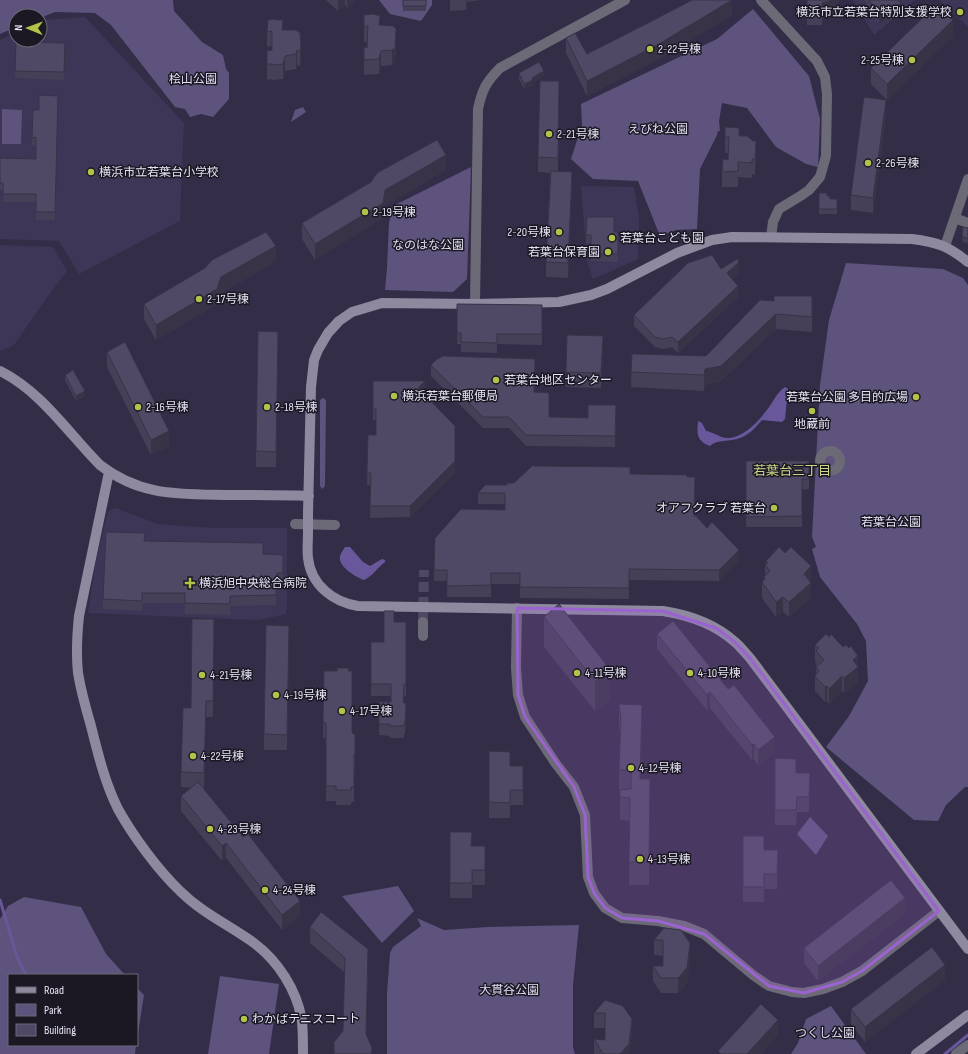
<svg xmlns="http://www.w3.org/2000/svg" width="968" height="1054" font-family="'Sofia Sans Condensed','Noto Sans JP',sans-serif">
<rect width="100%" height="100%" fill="#342d48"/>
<path fill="#3d3656" d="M853 0H915L874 35Z
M939 0H968V27L965 24Z
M85 17 184 123 180 221 79 274 59 241 0 239V40L16 33V40H40V22L46 20Z
M581 186 634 187 639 218 638 259 593 279 587 262Z
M0 245 53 247 67 271 46 299 14 345 0 351Z
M115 508 158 524 214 528H287V605L286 614 259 620 88 613 96 561 108 511Z"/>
<path fill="#5d537d" d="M0 0H173L174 11 202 42 223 55 226 69 229 73V99L213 117 201 114 190 117 185 109 175 107 111 25 95 13 55 12 40 18V16H16V27L0 34Z
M379 0H432V5L421 21 390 14Z
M753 9 809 76 820 119 818 167 806 164 776 147 747 108 722 103 719 121 720 131H718L717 135 700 169 697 229 676 230 660 236 638 181 593 179 571 159 582 125 581 104 717 39Z
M303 107 306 112 291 122 295 110Z
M2 109 22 110 21 144H2Z
M471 167 467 279 453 292 385 290 387 268 389 223 393 206Z
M846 263 943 269 963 278 968 285V787H965L946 805 938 821 914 820 826 747 849 716 868 681 866 641 857 624 820 577 812 549 816 547 812 537 820 385 829 320Z
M324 398 326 401 325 486 322 489 320 486V401L321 399Z
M810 817 828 836 816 855 797 834Z
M398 886 414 911 382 943 342 896Z
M24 897 81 907 106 954 125 975H9V1045H136L135 1054H0V919L8 906Z
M417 918 444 930 488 927 579 925 573 985V1047L575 1054H387V994L390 953 393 947 421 926Z
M220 976 279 984 269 1054H208Z
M137 988 144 995 137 1039Z
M831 1006 866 1054H791L798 1043 806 1019Z"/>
<path fill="#69579b" d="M785 387 788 389 785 419 782 422 762 420C755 428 749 435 740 438 730 442 717 439 710 446 696 441 697 433 698 421L702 423 706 431C713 432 719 437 726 438 742 439 758 422 766 411 773 403 776 393 785 387Z
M345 547H350L363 562 370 566 382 559 385 560V562C377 568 373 576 364 580 356 577 338 567 340 556 341 553 343 550 345 547Z"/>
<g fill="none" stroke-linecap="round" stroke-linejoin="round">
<path stroke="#69579b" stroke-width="3" d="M0 900 17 957 26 975
M945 1054 968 1035"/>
<path stroke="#4f4862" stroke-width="10" stroke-dasharray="10 5" stroke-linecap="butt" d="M423 622 424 570"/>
<path stroke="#6d6a78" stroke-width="10" d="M761 0 817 61 825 77 827 94 826 156 820 177 809 190 802 195 779 209 773 222 771 237
M955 218 968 223
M945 246 968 179
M475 304 478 109C482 90 486 82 500 68L625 0
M820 461a10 10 0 1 1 20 0a10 10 0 1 1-20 0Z
M295 524 335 525
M517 608 516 668 518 695 525 717 556 764 574 787 585 815 588 877 594 893 605 908 622 918 658 921 684 926 704 934 753 975 769 986 792 992 804 993 823 989 842 982 862 971 939 911
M423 622V636
M956 1054 968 1045"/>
<path stroke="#8e899f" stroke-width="10" d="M0 371C42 392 68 433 100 465 140 496 178 494 226 495 253 495 281 495 309 496
M109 472 79 616C77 635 76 654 78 673 81 691 86 709 91 726 98 754 105 783 118 809 133 836 158 870 180 891 202 913 229 925 254 943 278 961 297 990 302 1021 303 1032 303 1043 303 1054
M308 513 311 387 314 360 318 350 328 333 339 321 352 312 382 303 475 304 559 302 591 295 607 289 677 253 712 240 732 237 912 239C937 242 948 246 968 262
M308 533C308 541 307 550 308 558 311 585 333 602 358 606L663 611C689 615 715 624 735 642 740 646 745 653 750 658L968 949
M916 1054 968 1015"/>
<path stroke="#8e899f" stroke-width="10" d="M308 533V513"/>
</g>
<path fill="#453f58" d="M326 0H355L347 8 345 5 338 11Z
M403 0H426V11H403Z
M450 0H480L467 2 466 10 450 11Z
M807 0H838V14L822 18V25H807Z
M864 0H898L901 12 879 24Z
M364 15 380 25 396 44 395 63 392 65 381 66 379 74 364 75V47L367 48V42H364Z
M732 15 657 60 587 96 566 53V38L587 54 654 20Z
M277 20 283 30 300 33 301 61 300 66 297 65 296 69 285 71 283 79 272 80V79L267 80V64L272 50V46L267 47V32Z
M953 36 887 100 871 84V68Z
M65 43 64 80 15 78V71Z
M519 73 544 76 533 83V85L524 89 519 79Z
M559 81 558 171 572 187 568 278 546 277V262L550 173 538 172V157Z
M58 96 55 220H36V202H3V191L0 190V158L36 159V145H32L33 110H39Z
M886 115 873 213 851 210V195Z
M739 136 753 141H756L755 175 752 174V178L738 177V187H722V172L728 160V153H725V137Z
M446 170 385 206 383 218 315 260 302 239V223Z
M819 193 827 196 830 199H837V214H819Z
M587 217 614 232H618V262L591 261V243H586Z
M968 228V243L963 242 962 237V233Z
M276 261 221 293 217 304 156 340 144 319V304Z
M721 269 739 272 732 279 738 297 678 353 672 347 663 349 655 347 634 326V315Z
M812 296V332L776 329 721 381 705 385 704 391 631 387 632 354 706 356 774 301Z
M457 304 542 305V345L497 344V353L461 352V344H457Z
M278 347 276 467H256V451Z
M603 351 601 388 566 387V372Z
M107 352 169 446 151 455 107 367Z
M431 365 535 392 549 417 588 418 616 405 615 447 526 446 509 428H483L431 376Z
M65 375 85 396 76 401 65 380Z
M373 381 425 392 423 393 455 473 410 517 370 518 371 485H367L368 435H376V420H373Z
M746 461H809V489L802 490V527H746Z
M630 474 687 477 694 516 739 561 719 581 629 580V599L520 598V584H491V597H447V581H434V570L505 510V504H478V493L514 483Z
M145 541 263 554 283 555V583H277L276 605 230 606V615L185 614V603H142V611L103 609V599Z
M766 561 811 582 810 583 811 598 789 617 783 612 776 617 762 598V582L764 580V577L765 576V565L766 564Z
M544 617 611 700 595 711 544 647Z
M214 619 213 717H206L204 788H203L300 916 282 930 226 858 222 861 181 811V796L191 788 181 787V772L191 708Z
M394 622H406V696H404V703L406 714 405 734H404V738H390V736L379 735V702H391V696H371V642H384Z
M657 634 728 689 775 752 758 766 754 759 752 760 710 708 707 710 657 649Z
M829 637 843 647 849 648 858 656V683L844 693 842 691 829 704 827 701 825 702 815 691V676L816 674V666L815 660V645Z
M289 641 287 750H264V734Z
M324 671 352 731 355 754V770H354V802H351V805H336V801H326V738H323Z
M619 704 642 728 641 779H650L649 885H629L630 821 620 820V793H619V770L620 736 619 727Z
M489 751 510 766H523V805H510V818H489Z
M775 758 796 773H810L809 812H797L796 825H775Z
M450 832 472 846H485V885H472V898H450Z
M743 836 764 850H778L777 889H764V902H743Z
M905 914 818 981 804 963V948Z
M310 927 368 964 366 1035 343 1031 345 973 310 943Z
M664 928 690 958 687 983 678 993H661L653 981V966H663V956L654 955V940Z
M945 980 865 1042 851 1024V1009Z
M605 1000 632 1034 629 1054H594V1039L605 1040V1028H594V1013Z"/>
<path fill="#383347" d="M338 0H345V5L338 11Z
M347 0H355L347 8Z
M466 0H467V2L466 10Z
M732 0V15L657 60 587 96V81Z
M833 0H838V14L822 18V3Z
M901 4V12L879 24V16Z
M953 20V36L887 100V84Z
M396 29 395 63 392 65V50Z
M301 46V61L300 66V51Z
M297 50V65L296 69V54Z
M381 51V66L379 74V59Z
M285 56V71L283 79V64Z
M544 71V76L533 83V85L524 89V84L532 78Z
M886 100V115L873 213V198Z
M446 155V170L385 206 383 218 315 260V244L385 190Z
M572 172V187L568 278V263Z
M276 246V261L221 293 217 304 156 340V325L221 277Z
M739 262V272L727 283V273Z
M738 286V297L678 353V342Z
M776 314V329L721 381 705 385 704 391V375L705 369Z
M603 336V351L601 388V373Z
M425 381V392L418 399V388Z
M85 391V396L76 401V396Z
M455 426V473L410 517V506Z
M169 431V446L151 455V440Z
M739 550V561L719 581V570Z
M811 566V582L807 586 811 583V598L789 617V602L804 574Z
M277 573V583L276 605V595Z
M783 597V612L776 617V602Z
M858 656V683L844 693V678L853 660Z
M611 671V700L595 711V681Z
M842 676V691L829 704V689Z
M827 686V701L825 702V687Z
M710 692V708L707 710V695Z
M206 701V717L204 788V773Z
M642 705V728L640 802V779Z
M775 737V752L758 766V750Z
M754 744V759L752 760V745Z
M226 843V858L222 861V846Z
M905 898V914L818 981V966Z
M300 901V916L282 930V915Z
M690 943V958L687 983 678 993V978Z
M945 965V980L865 1042V1027Z
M632 1019V1034L629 1054H620Z
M778 1020V1035L761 1054H747Z"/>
<path fill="#504966" stroke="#383347" d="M403 0H426V6H403Z
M692 0H732L657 45 587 81 566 38 575 33 587 54 654 20Z
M807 0H833L822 3V10H807Z
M869 0H898L901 4 879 16Z
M937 4 953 20 887 84 871 68Z
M373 14 380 16 379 25 393 26 396 29 395 48 392 50 381 51 379 59 364 60V47L367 48 368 26 364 27V15Z
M277 19 276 20H283L282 30H296L300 33 301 46 300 51 297 50 296 54 285 56 283 64 272 65V64H267V51L272 50V31L267 32 268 20Z
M16 42 65 43 64 72 15 71Z
M539 62 544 71 532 78 533 80 524 84 519 73Z
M540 81H559L558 158 538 157Z
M39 95 58 96 55 212H36V194H3V183H0V158L36 159V137L32 138 33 110H39Z
M864 97 886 100 873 198 851 195Z
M725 127 739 128V136H747L753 141H756L755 159H752V163L738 162V171L722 172 723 159 728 160 729 137H725Z
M437 140 446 155 385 190 383 203 315 244 302 223 371 182 377 173Z
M551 171 572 172 568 263 546 262Z
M819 193H827V196H830V199H837V209H819Z
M587 217H614V232H618V254H591V235H586Z
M963 227 968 228V239L963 237 962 233Z
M266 232 276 246 221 277 217 289 156 325 144 304 205 268 212 260Z
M712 255 721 269 737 259 739 262 727 273 738 286 678 342 672 337 663 339 655 337 634 315 688 263Z
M774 296H812V317L776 314 721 366 705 369 704 375 631 372 632 354 706 356 760 300 774 301Z
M457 304 542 305V334H497V343L461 342V333H457Z
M258 331 278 332 276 452 256 451Z
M567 335 603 336 601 373 566 372Z
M125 342 169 431 151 440 107 352Z
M443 356 535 359 534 392 549 393V417L588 418V405H616L615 436 526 435 509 417H483L431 365 436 360Z
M73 370 85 391 76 396 65 375Z
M373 381H425L418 388 455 426V461L410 506H370L371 473H367L368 435H376V409H373Z
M746 461H809V479H802V516L746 517Z
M532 466 630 467V474L687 475V477H695L694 516H696L707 528 712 522 739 550 719 570 629 569V588L520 587V573H491V585L447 586V570H434L435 538 461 509 505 510V493H478L485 485H507V483H514Z
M106 532 145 533 144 541 263 543V554L283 555V573H277L276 595 230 596V604L185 603V593H142V601L103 599Z
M779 547 785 553 791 547 811 566 804 574 811 583 789 602 783 597 776 602 762 582 765 579 764 577 770 571 765 565 768 563 766 561Z
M559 604 611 671 595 681 544 617Z
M384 611H394V622H406V684H404L403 703H406L405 723H404V726H390V724H379V702H391V684H371V642H384Z
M192 619H214L213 701H206L204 773 181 772 183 708H191Z
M673 621 728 689 734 685 775 737 758 750 754 744 752 745 710 692 707 695 657 634Z
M266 625 289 626 287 735 264 734Z
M826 634 829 637 831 634 843 647 846 645 849 648 851 646 858 656 853 660 858 667 844 678 842 676 829 689 827 686 825 687 815 676 819 671 816 667 824 660 816 651 819 648 815 645Z
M337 668H349L348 671H352V731L353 734H355V754H354V787H351V790H336V786H326V723H323L324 671H337Z
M619 704 642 705 640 779H650L649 862H629L630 798 620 797V790L631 789V770H619L621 719Z
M489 751 510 752V766H523V790H510V803L489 802Z
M775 758 796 759V773H810L809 797H797L796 810H775Z
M198 782 243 837 248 834 300 901 282 915 226 843 222 846 181 796Z
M450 832H472L471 846H485V870H472V883H450Z
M743 836H764V850H778L777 874H764V887H743Z
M891 880 905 898 818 966 804 948Z
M321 912 368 949 366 1034 372 1048 371 1054H334V1042L343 1031 345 958 310 927Z
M664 928 681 930 690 943 687 968 678 978H661L653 966H663V940H654Z
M932 947 945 965 865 1027 851 1009Z
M605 1000 623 1006 632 1019 629 1044 620 1054H603L594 1039 605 1040V1013H594Z
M761 1004 778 1020 747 1054H721L718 1051Z"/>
<path fill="#9b63cf" fill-opacity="0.2" stroke="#9b63cf" stroke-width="3" stroke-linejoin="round" d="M517 608 663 611 716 628 735 642 750 658 939 911 862 971 842 982 804 993 769 986 704 934 658 921 622 918 605 908 594 893 588 877 585 815 574 787 525 717 518 695Z"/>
<g fill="#b5c249" stroke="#1b1824" stroke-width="1.5">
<circle cx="960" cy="12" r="4"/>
<circle cx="650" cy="49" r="4"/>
<circle cx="912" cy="60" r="4"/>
<circle cx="549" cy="134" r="4"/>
<circle cx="868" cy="163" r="4"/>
<circle cx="91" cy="172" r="4"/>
<circle cx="365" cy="212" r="4"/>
<circle cx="559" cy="232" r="4"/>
<circle cx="612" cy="238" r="4"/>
<circle cx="608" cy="252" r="4"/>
<circle cx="199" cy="299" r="4"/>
<circle cx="496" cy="380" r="4"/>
<circle cx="394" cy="396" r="4"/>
<circle cx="916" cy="397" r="4"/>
<circle cx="138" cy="407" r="4"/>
<circle cx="267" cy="407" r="4"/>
<circle cx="812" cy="411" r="4"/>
<circle cx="774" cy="508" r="4"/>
<path d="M188 577h4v4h4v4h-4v4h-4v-4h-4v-4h4z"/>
<circle cx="577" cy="673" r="4"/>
<circle cx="690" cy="673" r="4"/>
<circle cx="202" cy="675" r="4"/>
<circle cx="276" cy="695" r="4"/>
<circle cx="342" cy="711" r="4"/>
<circle cx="193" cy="756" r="4"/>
<circle cx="631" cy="768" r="4"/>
<circle cx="210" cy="829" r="4"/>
<circle cx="640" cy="859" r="4"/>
<circle cx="265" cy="890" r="4"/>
<circle cx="244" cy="1019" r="4"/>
</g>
<g text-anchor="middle" stroke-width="3" stroke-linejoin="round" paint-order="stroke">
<g font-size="12" fill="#e5e2f3" stroke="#1b1824" text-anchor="start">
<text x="952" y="16" text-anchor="end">横浜市立若葉台特別支援学校</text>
<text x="658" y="53">2-22号棟</text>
<text x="904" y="64" text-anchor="end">2-25号棟</text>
<text x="557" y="138">2-21号棟</text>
<text x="876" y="167">2-26号棟</text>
<text x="99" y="176">横浜市立若葉台小学校</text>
<text x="373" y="216">2-19号棟</text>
<text x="551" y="236" text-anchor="end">2-20号棟</text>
<text x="620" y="242">若葉台こども園</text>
<text x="600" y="256" text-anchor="end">若葉台保育園</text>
<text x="207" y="303">2-17号棟</text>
<text x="504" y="384">若葉台地区センター</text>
<text x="402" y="400">横浜若葉台郵便局</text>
<text x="908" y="401" text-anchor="end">若葉台公園 多目的広場</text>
<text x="146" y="411">2-16号棟</text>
<text x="275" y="411">2-18号棟</text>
<text x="812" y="428" text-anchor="middle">地蔵前</text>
<text x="766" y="512" text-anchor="end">オアフクラブ 若葉台</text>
<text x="199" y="587">横浜旭中央総合病院</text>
<text x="585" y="677">4-11号棟</text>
<text x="698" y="677">4-10号棟</text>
<text x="210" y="679">4-21号棟</text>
<text x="284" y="699">4-19号棟</text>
<text x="350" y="715">4-17号棟</text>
<text x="201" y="760">4-22号棟</text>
<text x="639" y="772">4-12号棟</text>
<text x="218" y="833">4-23号棟</text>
<text x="648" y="863">4-13号棟</text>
<text x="273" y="894">4-24号棟</text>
<text x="252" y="1023">わかばテニスコート</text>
</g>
<g font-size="12" fill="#e2def2" stroke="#1b1824">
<text x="193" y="83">桧山公園</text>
<text x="658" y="133">えびね公園</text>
<text x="428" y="249">なのはな公園</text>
<text x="891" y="526">若葉台公園</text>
<text x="509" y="994">大貫谷公園</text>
<text x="825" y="1037">つくし公園</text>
</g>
<g font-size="13" fill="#ccd78a" stroke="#1b1824">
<text x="792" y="475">若葉台三丁目</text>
</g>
</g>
<rect x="8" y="974" width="130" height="72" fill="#1b1824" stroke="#6c6977"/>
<rect x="16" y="987" width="20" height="6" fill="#8e899f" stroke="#6c6977"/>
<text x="44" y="994" font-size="12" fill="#e5e2f3">Road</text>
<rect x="16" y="1004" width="20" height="12" fill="#5d537d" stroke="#6c6977"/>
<text x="44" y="1014" font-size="12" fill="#e5e2f3">Park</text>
<rect x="16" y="1024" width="20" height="12" fill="#504966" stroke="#6c6977"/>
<text x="44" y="1034" font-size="12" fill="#e5e2f3">Building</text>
<g transform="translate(28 28) rotate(271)"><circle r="19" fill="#1b1824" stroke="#6c6977"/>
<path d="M0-3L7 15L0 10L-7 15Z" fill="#b5c249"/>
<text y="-6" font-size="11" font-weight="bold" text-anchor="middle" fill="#e5e2f3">N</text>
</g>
</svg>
